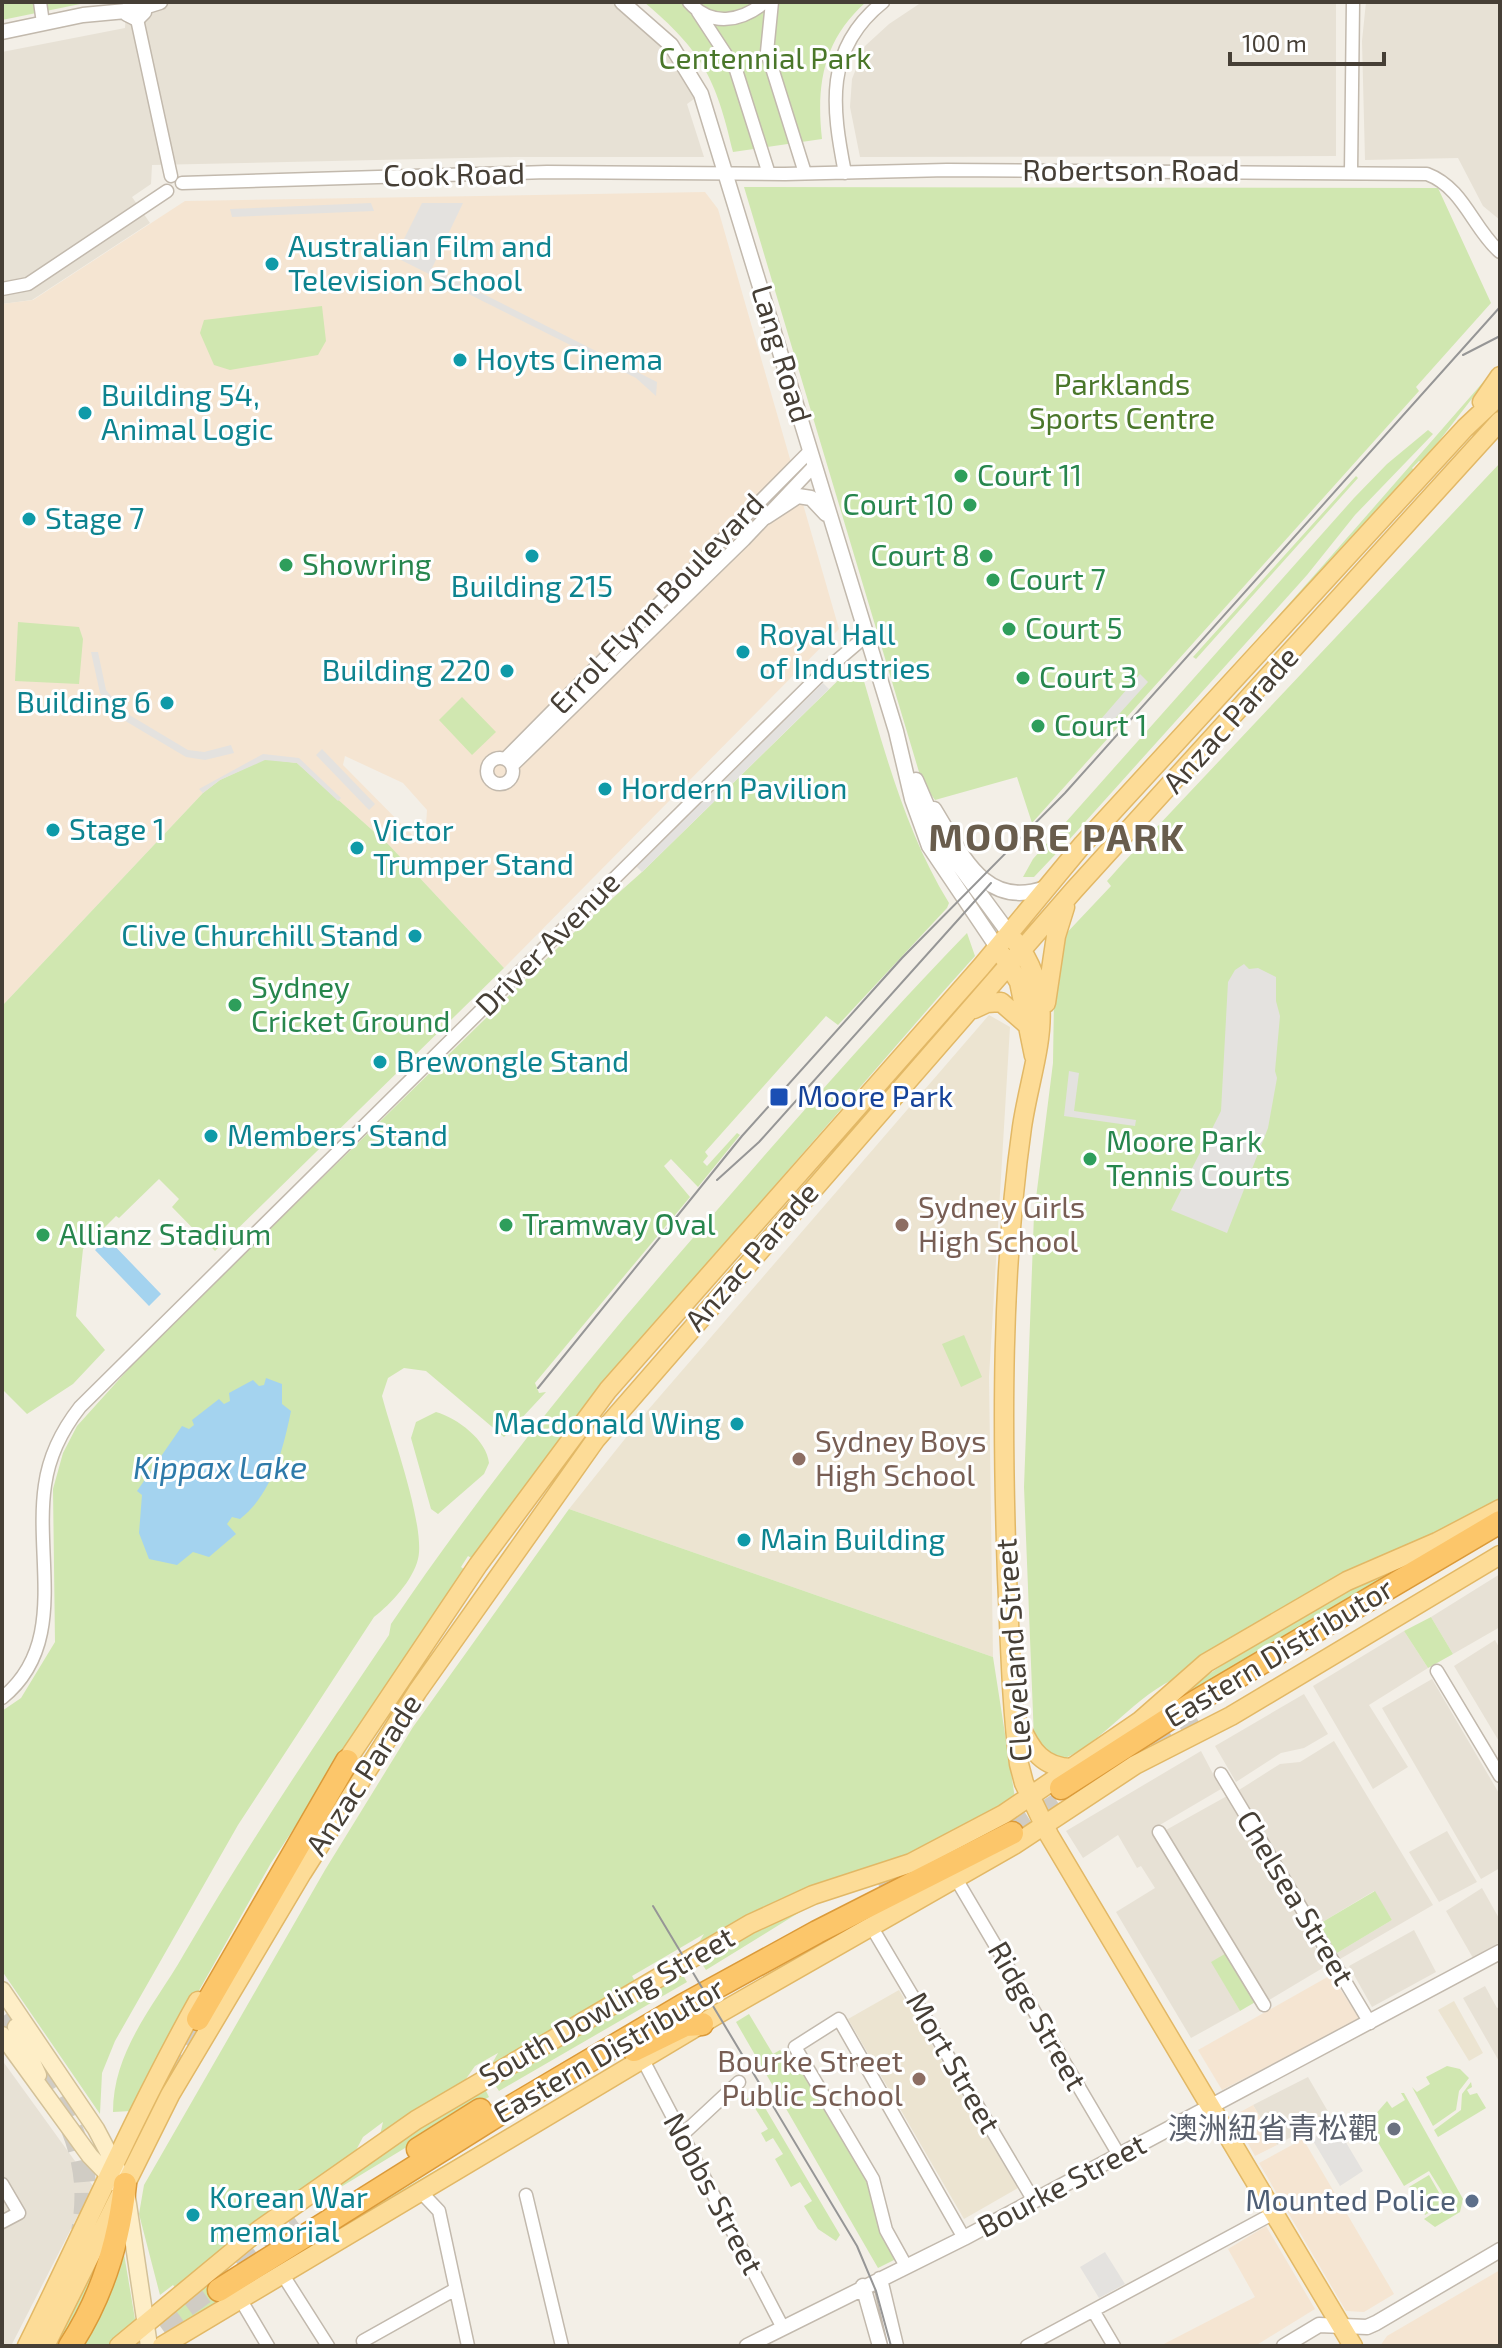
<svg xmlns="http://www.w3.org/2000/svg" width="1502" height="2348" font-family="'Exo 2','Noto Sans SC',sans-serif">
<rect width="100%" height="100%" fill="#f3efe7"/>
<path fill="#e7e1d5" d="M160 2H622L646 19 701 94 687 104 704 157H514L152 165 151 184 132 197 150 223 32 300 2 304V52L125 28 126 11Z
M922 2H1336V156L860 157 850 107 852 79 865 46 889 24Z
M1366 2 1500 4V220L1483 206 1458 158 1365 160 1362 41Z
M1500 1574V1627L1453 1654 1431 1617Z
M1404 1631 1428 1668 1369 1705 1408 1767 1373 1789 1313 1686Z
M1495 1640 1500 1649V1743L1454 1666Z
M1432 1679 1500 1795V1868L1481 1879 1382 1708Z
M1304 1694 1328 1734 1304 1748 1281 1753 1236 1782 1215 1746Z
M1334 1741 1433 1905 1340 1959 1337 1953 1392 1920 1374 1891 1319 1924 1239 1790 1280 1764 1300 1762Z
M1201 1751 1221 1789 1153 1829 1228 1952 1212 1962 1240 2011 1191 2038 1116 1912 1155 1888 1141 1866 1137 1868 1118 1835 1083 1858 1066 1831Z
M1227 1796 1326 1966 1269 2000 1166 1830Z
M1447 1831 1477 1882 1439 1902 1409 1852Z
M1482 1888 1500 1920V1942L1473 1958 1446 1911Z
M1414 1930 1436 1972 1372 2007 1349 1966Z
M1485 1986 1497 2008 1500 2007V2063L1463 1998Z
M2 2060 93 2186 11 2346H2Z
M1308 2077 1330 2115 1277 2145 1253 2105Z"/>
<path fill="#f5e5d2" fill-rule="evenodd" d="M705 192 718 209 839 629 504 968 389 845 297 763 265 760 203 793 2 1006V304L33 300 185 201ZM345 756 403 783 427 810 425 840H417L343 765Z
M1331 1975 1360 2019 1222 2090 1198 2050Z
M1253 2105 1277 2145 1255 2156 1233 2116Z
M1303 2139 1394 2294 1364 2312 1346 2311 1259 2163Z
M1266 2226 1315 2309 1255 2346H1160L1255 2297 1228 2249Z
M1500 2270V2346H1380L1387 2336Z"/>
<path fill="#ece4d1" d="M989 1015 1010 1027 989 1377 993 1657 569 1509 648 1410Z
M899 1990 1018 2188 964 2219 848 2019Z
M1454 2001 1483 2053 1469 2061 1438 2010Z"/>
<path fill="#d0e7b0" d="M2 2H90L2 20Z
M644 2H866C823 40 816 85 822 139L733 152C716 78 702 51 644 2Z
M744 187 1438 188 1491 303 1416 387 1419 391 1032 823 1017 777 935 800 922 782Z
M322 306 326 341 318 355 230 370 214 365 200 333 204 320Z
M1498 365 1422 463 1419 461 1412 468 1415 471 1061 858 1063 852C1213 693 1355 529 1498 365Z
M1428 430 1433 434 1355 515 1307 575 1068 841 1034 877H1023L1033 859 1354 498 1387 464Z
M1500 463V1501L1434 1537 1365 1562 1181 1676C1135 1694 1104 1743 1059 1761L1034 1739 1024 1487 1034 1214 1053 1063 1054 998 1043 958 1111 886 1107 881 1123 863Z
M1356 476 1358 478 1196 659 1193 657Z
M18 622 79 627 83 639 79 684 15 681Z
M858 661C883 744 903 828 949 903L947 908 838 1025 826 1016 705 1152 708 1156 703 1162 707 1166 737 1133 740 1135 698 1187 671 1159 664 1166 690 1197 535 1383 539 1393 546 1392 504 1437 426 1371 404 1368 388 1378 382 1396C391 1431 426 1527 418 1559 413 1580 391 1604 374 1617L238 1825 115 2041 102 2073 100 2114 2 1971V1711L21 1698 55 1642 53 1489 63 1453 77 1426 142 1354 569 937 642 872Z
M462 697 496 732 472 755 439 720Z
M265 759 297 763 389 845 504 968 215 1251 172 1207 179 1199 159 1179 119 1218 116 1216 83 1249 76 1316 105 1350 73 1384 27 1414 2 1389V1006L203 793 220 780Z
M967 933 975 956 941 994 599 1388 473 1559 468 1556 461 1567 465 1570 271 1863 131 2111 113 2112C113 2050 155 2005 184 1954 248 1844 318 1740 389 1635L391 1624C483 1488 585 1362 692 1239 782 1135 872 1031 967 933Z
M964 1335 982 1377 961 1387 942 1344Z
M436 1412C457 1418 487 1440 489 1463L484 1474 438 1514 431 1509 411 1438 416 1422Z
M569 1509 993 1657 1015 1798 899 1860 763 1907 696 1947 704 1934 632 1976 636 1983 489 2069 498 2053 475 2066 461 2086 380 2135 383 2122 363 2137 354 2154 178 2291 173 2285 160 2295 139 2214 144 2185 325 1870 413 1727Z
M1432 1553 1181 1703 1177 1698C1253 1639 1343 1590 1432 1553Z
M1431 1617 1453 1654 1428 1668 1404 1631Z
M1375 1891 1392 1920 1337 1953 1319 1924Z
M816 1902 706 1970 702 1964 736 1940Z
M1228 1952 1257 2001 1240 2011 1211 1962Z
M681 1972 687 1982 499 2091 493 2082Z
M749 2014 773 2054 780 2050C837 2100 871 2188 896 2259L878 2268 736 2022Z
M1447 2066 1460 2069 1469 2078 1459 2091 1456 2110 1433 2126 1412 2087 1417 2092 1430 2084 1426 2077Z
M1471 2082 1472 2087 1467 2090 1470 2095 1477 2093 1486 2108 1438 2137 1434 2130 1461 2110 1462 2094Z
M484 2087 489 2097 303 2210 209 2282 219 2297 508 2128 510 2132 165 2334 164 2318 310 2196Z
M755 2091 840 2235 836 2241 818 2229 804 2206 812 2201 800 2182 791 2187 775 2159 783 2154 773 2138 766 2142 761 2133 768 2129 753 2105 746 2108 743 2103Z
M1401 2093H1404L1463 2199 1460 2212 1435 2227 1424 2219 1449 2203 1429 2171 1404 2186 1367 2124 1387 2101 1392 2108 1405 2100Z
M1429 2175 1445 2203 1425 2215 1422 2209 1426 2206 1416 2190 1412 2192 1409 2187Z
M107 2237 122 2242 136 2325 109 2346H53Z"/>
<path fill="#e4e2df" d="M371 203 374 211 232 217 230 209Z
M422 203H463L432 268 657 382 656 396 636 378 399 259 398 251Z
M91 652H98L106 690 126 713 188 750 204 752 231 745 234 753 205 760 186 757 122 719 100 693Z
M1140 674 1148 682 1102 733 1095 726Z
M823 683 829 689 642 872 636 866Z
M322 749 375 804 369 810 316 755Z
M263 754 299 758 341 798 338 801 297 763 265 760 220 780 203 793 199 789Z
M1244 964 1249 969 1258 968 1276 977V1001L1280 1016 1275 1071 1277 1078 1268 1128 1227 1233 1171 1210 1221 1111 1228 982 1235 970Z
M1069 1071 1079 1073 1074 1111 1136 1120 1135 1126 1064 1116Z
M1335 2124 1363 2171 1340 2186 1312 2139Z
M1105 2252 1125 2284 1099 2298 1080 2267Z"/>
<path fill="#a4d3ef" d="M107 1238 161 1294 149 1306 95 1250Z
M266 1378 282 1384V1404L291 1411C283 1450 272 1494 240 1519L232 1517 227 1524 236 1534 209 1557 193 1552 177 1565 149 1559 139 1533 142 1495 137 1491 182 1426 189 1429 194 1425 192 1420 219 1399 224 1404 230 1401 229 1393 253 1380 259 1386 264 1385Z"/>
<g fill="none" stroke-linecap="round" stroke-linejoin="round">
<path stroke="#d0ccc4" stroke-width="22" stroke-dasharray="22 11" stroke-linecap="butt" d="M1012 1833 1196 1717
M879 1886 918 1870
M2 2017C50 2085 99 2143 82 2231
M157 2104 198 2019
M133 2345 299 2224"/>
<defs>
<path id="minor" d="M40 2 43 23
M689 2C711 27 741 22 765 2
M772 2 767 52 805 173
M698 12 736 70 769 174
M137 19 171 176
M1351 172 1353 2
M845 173C832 107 824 49 883 2
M182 183 547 172 785 174 947 170 1427 174C1464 188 1473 229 1500 252
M2 289 28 284 167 191
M487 771a13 13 0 1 1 26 0a13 13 0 1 1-26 0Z
M506 758 810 451
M513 765 744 540 814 466
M1437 1671 1500 1776
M2 1698C69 1644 34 1558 45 1485 49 1456 62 1430 80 1407L819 676 867 635
M1221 1774 1370 2023
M1159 1832 1264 2005
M955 1877 1119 2155
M871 1926 1034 2201
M643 2060 783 2328
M683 2134 739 2082
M2 2184 19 2213 2 2222
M420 2191 439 2211 468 2346
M526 2195 562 2346
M906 2266 886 2230 873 2179 795 2047 839 2019 964 2238
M281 2272 328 2346
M239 2297 268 2346
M1094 2312 1114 2346
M363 2341 454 2290
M1027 2346 1274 2213"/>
<path id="tertiary" d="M131 2 127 14 137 19 144 12 140 2
M622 2 671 45 701 94 896 731 912 799 929 846 997 947
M144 7 160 2
M2 32 83 15 126 11
M766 517 798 496 811 498 826 514
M916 780 944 845 1008 932
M934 809C962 854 984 910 1045 888
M880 2279 896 2346
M863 2286 880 2346
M747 2346 964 2238 1500 1952
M1284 2346 1319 2325 1367 2327 1376 2323 1500 2250"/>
<path id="secondary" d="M2 1990 96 2129 125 2184 149 2346
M16 2027 38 2075
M2 2035 90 2156 116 2183"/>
<path id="primary" d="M1482 402 1500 376
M1015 941C1062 1002 1032 1059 1022 1127 1001 1275 1002 1427 1007 1576 1010 1638 1011 1702 1019 1764L1024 1783 1049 1835 1353 2346
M1003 956 1019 982 1034 1056
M1046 1003 1056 936 1065 907
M974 1009 987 1003 1001 1002 1025 1023
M1020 1725C1031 1750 1043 1768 1072 1768
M339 1772 478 1565 608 1390 981 967 1083 844 1465 428 1500 395
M27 2346C84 2231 135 2113 198 2001
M45 2346 170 2095 302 1873 417 1692 596 1439 1074 890 1500 421
M119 2346 259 2230 416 2120 750 1924 813 1895 911 1863 1004 1814 1140 1721 1206 1663 1347 1581 1437 1542 1500 1509
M162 2346 718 2014 1014 1845 1135 1765 1231 1716 1500 1555"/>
<path id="motorway" d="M1061 1788 1195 1702 1500 1522
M198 2019 347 1761
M634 2050 685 2025 702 2024
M418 2149 480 2110
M219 2290 504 2111 682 2006 817 1932 1012 1833
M70 2346C102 2297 119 2242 125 2184"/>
</defs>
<use href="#minor" stroke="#c2b9ad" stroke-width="15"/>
<use href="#tertiary" stroke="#c2b9ad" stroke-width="17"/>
<use href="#secondary" stroke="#d3c198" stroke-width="19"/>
<use href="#primary" stroke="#e2b866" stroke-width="21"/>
<use href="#motorway" stroke="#db9a39" stroke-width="25"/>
<use href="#minor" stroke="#fff" stroke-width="12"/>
<use href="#tertiary" stroke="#fff" stroke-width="14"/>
<use href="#secondary" stroke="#feeec7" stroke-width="16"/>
<use href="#primary" stroke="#fddc97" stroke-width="18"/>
<use href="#motorway" stroke="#fcc66a" stroke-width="22"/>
<path stroke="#969696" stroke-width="2" d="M1463 355 1500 336
M717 1180 759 1142 991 883
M538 1388 742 1136 902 958 1065 793 1500 307
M653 1906 857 2246 876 2291 891 2346"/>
</g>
<g fill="#0f9aa8" stroke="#fff" stroke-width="3">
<circle cx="272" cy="264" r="8"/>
<circle cx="460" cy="360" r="8"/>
<circle cx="85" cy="413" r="8"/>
<circle cx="29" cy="519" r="8"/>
<circle cx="532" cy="556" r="8"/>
<circle cx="743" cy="652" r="8"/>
<circle cx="507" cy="671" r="8"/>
<circle cx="167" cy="703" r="8"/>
<circle cx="605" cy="789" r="8"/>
<circle cx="53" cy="830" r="8"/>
<circle cx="357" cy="848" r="8"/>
<circle cx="415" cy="936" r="8"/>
<circle cx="380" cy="1062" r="8"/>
<circle cx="211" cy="1136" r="8"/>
<circle cx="737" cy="1424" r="8"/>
<circle cx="744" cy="1540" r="8"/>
<circle cx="193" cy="2215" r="8"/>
</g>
<g fill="#2e9e5b" stroke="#fff" stroke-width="3">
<circle cx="961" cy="476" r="8"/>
<circle cx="970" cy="505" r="8"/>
<circle cx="986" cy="556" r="8"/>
<circle cx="286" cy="565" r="8"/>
<circle cx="993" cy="580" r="8"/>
<circle cx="1009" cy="629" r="8"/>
<circle cx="1023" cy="678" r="8"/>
<circle cx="1038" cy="726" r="8"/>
<circle cx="235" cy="1005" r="8"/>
<circle cx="1090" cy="1159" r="8"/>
<circle cx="506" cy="1225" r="8"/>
<circle cx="43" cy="1235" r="8"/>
</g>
<rect fill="#1a4fb4" stroke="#fff" stroke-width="3" x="769" y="1087" width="20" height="20" rx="4"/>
<g fill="#8d6e63" stroke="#fff" stroke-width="3">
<circle cx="902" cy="1225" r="8"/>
<circle cx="799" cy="1459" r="8"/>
<circle cx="919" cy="2079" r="8"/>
</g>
<circle fill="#6b7280" stroke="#fff" stroke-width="3" cx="1394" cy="2129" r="8"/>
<circle fill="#5c6f8a" stroke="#fff" stroke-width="3" cx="1472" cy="2201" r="8"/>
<g text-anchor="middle" stroke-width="6" stroke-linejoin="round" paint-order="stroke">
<g font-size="30" fill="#4a772a" stroke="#fff">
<text x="765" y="69">Centennial Park</text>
<text x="1122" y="395">Parklands<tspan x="1122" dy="34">Sports Centre</tspan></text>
</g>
<g font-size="30" fill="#463f36" stroke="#fff">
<text x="1131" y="181">Robertson Road</text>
<text transform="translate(454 175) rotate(-1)" y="10">Cook Road</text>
<text transform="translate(781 354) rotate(73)" y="10">Lang Road</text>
<text transform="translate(657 604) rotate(-46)" y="10">Errol Flynn Boulevard</text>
<text transform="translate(1231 720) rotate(-48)" y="10">Anzac Parade</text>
<text transform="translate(548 944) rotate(-45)" y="10">Driver Avenue</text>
<text transform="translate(752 1257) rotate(-49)" y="10">Anzac Parade</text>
<text transform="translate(1014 1650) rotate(-94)" y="10">Cleveland Street</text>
<text transform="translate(1279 1653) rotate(-31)" y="10">Eastern Distributor</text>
<text transform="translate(364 1775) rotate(-57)" y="10">Anzac Parade</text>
<text transform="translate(1295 1898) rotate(59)" y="10">Chelsea Street</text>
<text transform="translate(607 2007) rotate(-30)" y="10">South Dowling Street</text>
<text transform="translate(1037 2016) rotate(60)" y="10">Ridge Street</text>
<text transform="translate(609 2051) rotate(-30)" y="10">Eastern Distributor</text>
<text transform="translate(953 2063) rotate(60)" y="10">Mort Street</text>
<text transform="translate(1062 2186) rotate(-28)" y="10">Bourke Street</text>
<text transform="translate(713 2194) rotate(62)" y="10">Nobbs Street</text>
</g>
<g font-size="30" fill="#0d838f" stroke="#fff" text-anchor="start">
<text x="288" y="257">Australian Film and<tspan x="288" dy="34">Television School</tspan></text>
<text x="476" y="370">Hoyts Cinema</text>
<text x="101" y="406">Building 54,<tspan x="101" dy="34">Animal Logic</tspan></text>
<text x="45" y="529">Stage 7</text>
<text x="532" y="597" text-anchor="middle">Building 215</text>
<text x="759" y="645">Royal Hall<tspan x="759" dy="34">of Industries</tspan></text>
<text x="491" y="681" text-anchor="end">Building 220</text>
<text x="151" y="713" text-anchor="end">Building 6</text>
<text x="621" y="799">Hordern Pavilion</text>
<text x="69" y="840">Stage 1</text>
<text x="373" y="841">Victor<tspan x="373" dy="34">Trumper Stand</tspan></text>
<text x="399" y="946" text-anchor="end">Clive Churchill Stand</text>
<text x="396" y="1072">Brewongle Stand</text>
<text x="227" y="1146">Members' Stand</text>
<text x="721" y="1434" text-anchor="end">Macdonald Wing</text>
<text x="760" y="1550">Main Building</text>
<text x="209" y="2208">Korean War<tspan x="209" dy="34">memorial</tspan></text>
</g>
<g font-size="30" fill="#27864d" stroke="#fff" text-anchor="start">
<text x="977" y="486">Court 11</text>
<text x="954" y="515" text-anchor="end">Court 10</text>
<text x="970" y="566" text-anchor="end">Court 8</text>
<text x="302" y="575">Showring</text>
<text x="1009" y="590">Court 7</text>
<text x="1025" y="639">Court 5</text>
<text x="1039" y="688">Court 3</text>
<text x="1054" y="736">Court 1</text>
<text x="251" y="998">Sydney<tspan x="251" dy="34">Cricket Ground</tspan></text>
<text x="1106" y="1152">Moore Park<tspan x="1106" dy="34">Tennis Courts</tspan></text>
<text x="522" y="1235">Tramway Oval</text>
<text x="59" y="1245">Allianz Stadium</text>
</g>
<g font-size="30" fill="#164399" stroke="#fff" text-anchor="start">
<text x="797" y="1107">Moore Park</text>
</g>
<g font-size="30" fill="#785e54" stroke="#fff" text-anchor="start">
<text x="918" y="1218">Sydney Girls<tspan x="918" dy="34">High School</tspan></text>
<text x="815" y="1452">Sydney Boys<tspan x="815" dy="34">High School</tspan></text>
<text x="903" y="2072" text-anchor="end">Bourke Street<tspan x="903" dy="34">Public School</tspan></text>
</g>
<g font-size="30" fill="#5b616d" stroke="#fff" text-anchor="end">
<text x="1378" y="2139">澳洲紐省青松觀</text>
</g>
<g font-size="30" fill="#4e5e75" stroke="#fff" text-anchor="end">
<text x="1456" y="2211">Mounted Police</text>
</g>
<g font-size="32" font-style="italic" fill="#2e7aa9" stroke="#fff">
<text x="220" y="1479">Kippax Lake</text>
</g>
<g font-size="38" font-weight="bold" letter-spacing="2" fill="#695d4d" stroke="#fff">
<text x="1057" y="851">MOORE PARK</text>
</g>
</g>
<rect width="1502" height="2348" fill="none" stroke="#463f36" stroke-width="8"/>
<path d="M1230 52v12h154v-12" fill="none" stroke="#463f36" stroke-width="4"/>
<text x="1242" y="52" font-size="24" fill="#463f36" stroke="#ffffff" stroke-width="6" paint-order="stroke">100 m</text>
</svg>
